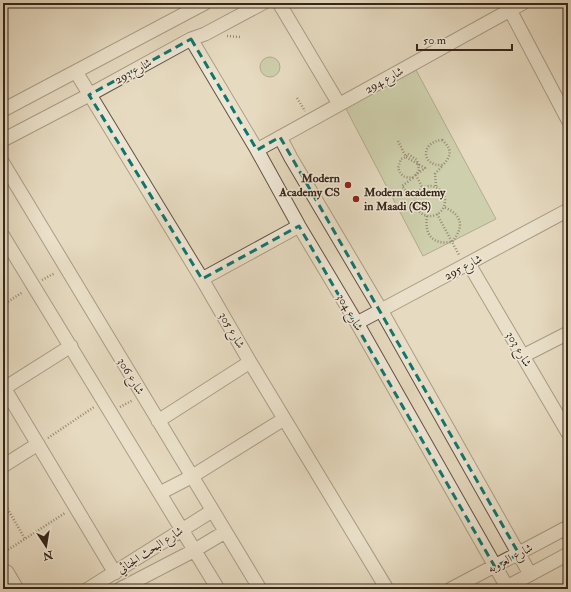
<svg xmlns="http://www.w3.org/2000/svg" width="571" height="592" font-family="'IM FELL Double Pica',Amiri,serif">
<rect width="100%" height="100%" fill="#e6dac0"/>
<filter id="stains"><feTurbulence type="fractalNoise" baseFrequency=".005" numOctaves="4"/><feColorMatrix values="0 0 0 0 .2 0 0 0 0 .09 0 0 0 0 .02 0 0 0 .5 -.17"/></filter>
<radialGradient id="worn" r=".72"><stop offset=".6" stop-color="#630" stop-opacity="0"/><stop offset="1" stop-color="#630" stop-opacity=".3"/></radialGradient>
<path fill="#b2c094" stroke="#747356" d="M260 67a10 10 0 1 1 20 0a10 10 0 1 1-20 0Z
M416 70 496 219 423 256 345 107Z"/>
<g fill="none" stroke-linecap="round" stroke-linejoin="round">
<defs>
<path id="minor" d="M279 3 339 104
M510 10 568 120
M191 39 257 150 299 226 357 323 507 587
M76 72 202 279 250 362 387 589
M3 110 205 3
M280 137 291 158 381 310 530 574
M3 140 89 95 191 39 205 34 263 3
M257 150 523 3
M3 163 260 589
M3 236 218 589
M469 264 568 433
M202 279 299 226
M357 323 568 210
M523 356 568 333
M3 386 115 573
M3 389 71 346
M158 421 250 362
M3 466 38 444
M160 493 191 477 284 419
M7 572 17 589
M88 589 212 511
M120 589 195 550 225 532
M451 589 568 527
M503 589 568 554"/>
</defs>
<use href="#minor" stroke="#625343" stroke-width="15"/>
<path stroke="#362619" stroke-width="2.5" stroke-dasharray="1 2" stroke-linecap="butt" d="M227 36 241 37
M297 98 305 111
M442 140C452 149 452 155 443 165 421 167 420 142 442 140Z
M398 141 406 157 425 168 416 175 422 187
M408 154 417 160 419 170 414 177C405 179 401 176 398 168L401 159 406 157Z
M413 178 402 186 408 193 415 197
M415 201a15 15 0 1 1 30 0a15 15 0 1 1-30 0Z
M436 186 435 174 443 165
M437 214 459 255
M427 216C424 235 433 245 452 242 465 226 462 215 444 207
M42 280 55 273
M3 305 23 292
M120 407 133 400
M48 438 94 407
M3 501 25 539
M3 553 65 513"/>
<use href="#minor" stroke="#efe7d6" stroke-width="13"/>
</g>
<path d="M0 0H571V592H0ZM191 39 257 150 280 137 519 554 495 567 299 226 202 279 89 95Z" fill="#e6dac0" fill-opacity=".55" fill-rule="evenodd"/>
<path fill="none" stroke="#0f766e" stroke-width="3" stroke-dasharray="8 5" stroke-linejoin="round" d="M191 39 257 150 280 137 519 554 495 567 299 226 202 279 89 95Z"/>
<g fill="#8f2418" stroke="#efe7d6" stroke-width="1.5">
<circle cx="348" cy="185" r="4"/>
<circle cx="356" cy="199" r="4"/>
</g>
<g text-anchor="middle" stroke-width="3" stroke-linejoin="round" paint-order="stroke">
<g font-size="12" fill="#362619" stroke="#efe7d6">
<text transform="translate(133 71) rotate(-29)" y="4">شارع 293</text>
<text transform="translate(384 80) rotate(-29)" y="4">شارع 294</text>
<text transform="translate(463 267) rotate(-28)" y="4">شارع 295</text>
<text transform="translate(350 312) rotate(60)" y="4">شارع 304</text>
<text transform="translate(232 330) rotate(60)" y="4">شارع 305</text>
<text transform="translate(519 349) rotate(60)" y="4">شارع 303</text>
<text transform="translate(131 376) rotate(59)" y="4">شارع 306</text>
<text transform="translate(150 550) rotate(-33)" y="4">شارع البحث الجنائي</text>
<text transform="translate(510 558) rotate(-28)" y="4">شارع العروبه</text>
</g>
<g font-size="12" font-weight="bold" fill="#362619" stroke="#efe7d6" text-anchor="end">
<text x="340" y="182">Modern<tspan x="340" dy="14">Academy CS</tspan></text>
<text x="364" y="196" text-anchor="start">Modern academy<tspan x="364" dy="14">in Maadi (CS)</tspan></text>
</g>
</g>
<rect width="571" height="592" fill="none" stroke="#e6dac0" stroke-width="16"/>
<rect x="4" y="4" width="563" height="584" fill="none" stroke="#362619" stroke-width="2"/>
<rect x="8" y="8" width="555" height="576" fill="none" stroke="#362619"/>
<g transform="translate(46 546) rotate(168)" stroke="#efe7d6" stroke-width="3" paint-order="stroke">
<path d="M0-3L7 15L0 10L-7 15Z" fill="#362619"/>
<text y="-6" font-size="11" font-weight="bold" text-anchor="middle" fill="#362619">N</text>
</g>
<path d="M417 44v6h95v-6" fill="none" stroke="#362619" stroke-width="2"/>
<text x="423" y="44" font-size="12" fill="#362619" stroke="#efe7d6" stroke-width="3" paint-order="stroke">50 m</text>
<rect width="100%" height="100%" filter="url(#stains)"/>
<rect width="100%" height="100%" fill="url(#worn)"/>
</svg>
